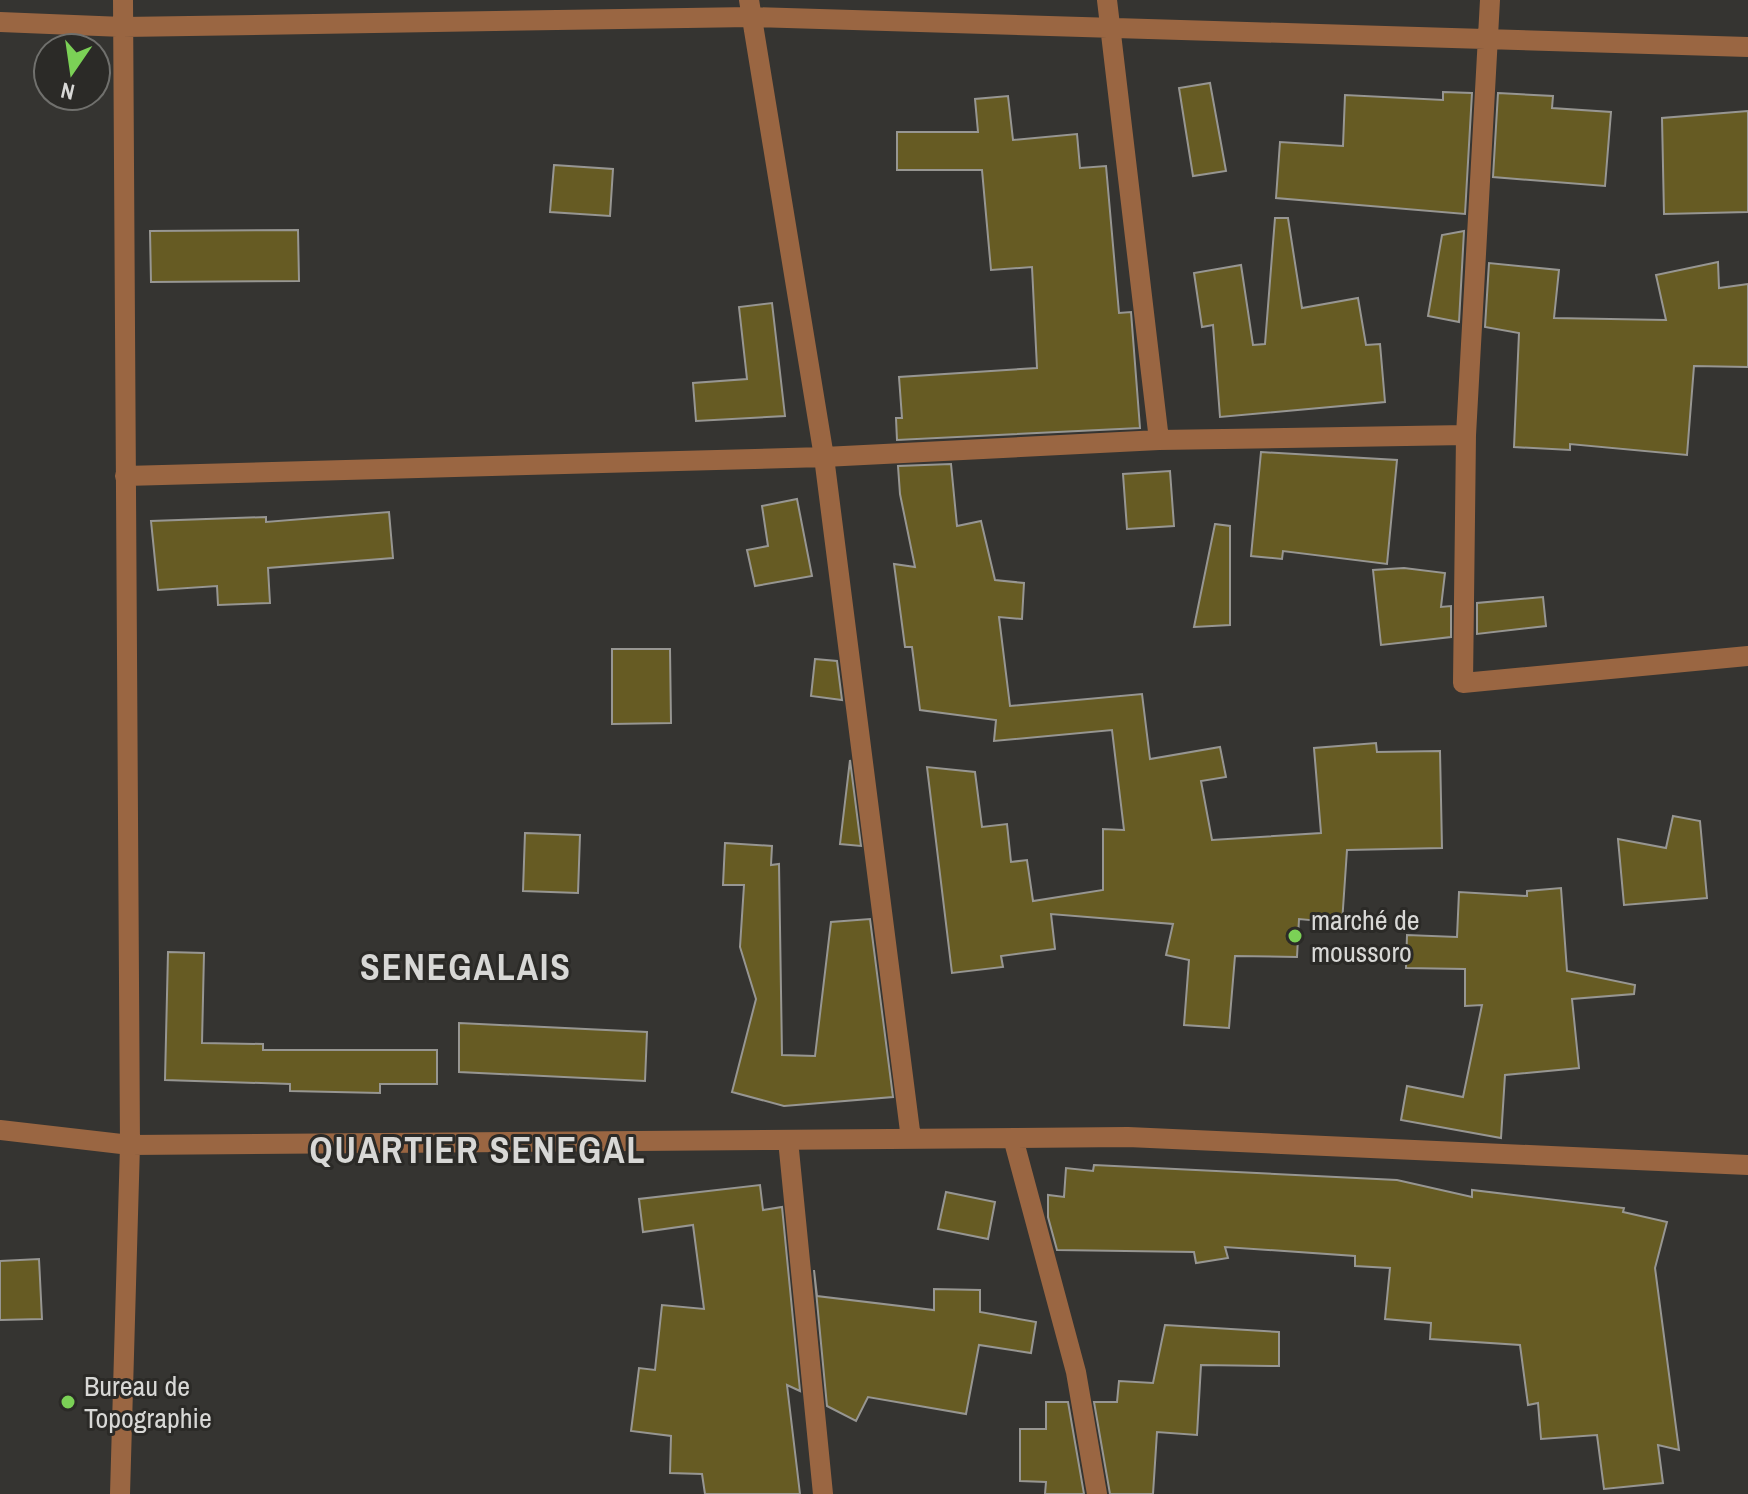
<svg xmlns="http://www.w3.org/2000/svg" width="1748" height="1494" font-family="'Archivo Narrow',sans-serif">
<rect width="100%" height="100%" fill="#353431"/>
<path fill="#665b23" stroke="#979692" stroke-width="2" d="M1210 83 1226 171 1193 176 1179 88Z
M1443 92 1472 93 1465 214 1276 198 1280 142 1343 146 1345 95 1443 100Z
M1498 93 1553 96 1552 108 1611 112 1605 186 1493 177Z
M1008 96 1013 140 1077 134 1080 168 1106 166 1119 313 1131 312 1140 428 897 440 896 418H902L899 377 1037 368 1032 267 991 270 982 170H897V132H978L975 99Z
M1748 111V212L1664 214 1662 118Z
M554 165 613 169 610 216 550 212Z
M1275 218H1288L1302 308 1358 298 1366 345 1380 344 1385 402 1220 417 1213 325 1202 327 1194 273 1241 265 1253 345 1265 344Z
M298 230 299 281 151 282 150 231Z
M1464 231 1459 322 1428 316 1442 235Z
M1718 262 1719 288 1748 284V367L1694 366 1687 455 1570 444V450L1514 447 1519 333 1485 327 1489 263 1559 270 1554 318 1666 320 1656 275Z
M772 303 785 416 696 421 693 383 747 379 739 307Z
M1261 452 1397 460 1387 564 1283 551 1282 559 1251 556Z
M951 464 957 526 981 521 995 580 1024 583 1022 619 999 617 1010 706 1142 694 1150 759 1220 747 1226 777 1201 781 1212 840 1321 833 1314 748 1376 743 1377 752 1440 751 1442 848 1347 850 1342 923 1299 919 1297 957 1235 956 1229 1028 1184 1025 1189 960 1166 955 1173 924 1051 914 1055 949 1001 956 1003 967 952 973 927 767 975 772 982 827 1007 824 1011 862 1027 860 1033 901 1103 890V829L1124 830 1112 730 994 741 996 720 920 710 912 647H905L894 564 915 567 900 494 898 466Z
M1170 471 1174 526 1127 529 1123 474Z
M797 499 812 576 755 586 747 550 768 546 762 506Z
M389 512 393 558 268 568 270 603 218 605 217 586 158 590 151 521 266 517V522Z
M1215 524 1230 526V625L1194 627Z
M1404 568 1445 573 1441 607 1451 606V637L1381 645 1373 570Z
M1543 597 1546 626 1477 634V603Z
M612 649H670L671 723 612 724Z
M815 659 837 661 842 700 811 696Z
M850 760 861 846 840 844Z
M1673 816 1700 821 1707 898 1624 905 1618 839 1666 848Z
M525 833 580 835 578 893 523 891Z
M725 843 772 846 771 865 779 864 782 1055 815 1056 831 922 870 919 893 1097 784 1106 732 1092 756 999 740 947 744 885H723Z
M1561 888 1567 971 1635 985 1634 994 1572 999 1579 1068 1505 1075 1501 1138 1401 1120 1407 1086 1463 1097 1482 1005 1465 1006V969L1406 968 1407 935 1457 937 1459 892 1527 896V891Z
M168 952 204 953 202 1043 263 1044V1050H437V1084H380V1093L290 1091V1084L165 1080Z
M459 1023 647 1032 645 1081 459 1072Z
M1094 1165 1397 1180 1472 1197V1190L1624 1208 1623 1212 1667 1222 1655 1268 1679 1450 1658 1445 1663 1483 1604 1489 1597 1435 1541 1439 1538 1403 1528 1405 1520 1345 1430 1339 1431 1323 1385 1319 1390 1268 1355 1266V1256L1225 1247 1228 1258 1196 1263 1194 1252 1057 1250 1048 1217V1195L1064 1197 1066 1168 1093 1171Z
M760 1185 763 1210 782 1207 800 1391 787 1385 800 1494H705L702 1474 670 1473 671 1436 631 1431 639 1368 655 1370 662 1305 704 1309 693 1225 643 1232 639 1199Z
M946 1192 995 1202 988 1239 938 1229Z
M39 1259 42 1319 0 1320V1261Z
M814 1270 817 1296 934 1310V1289L980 1290V1312L1036 1322 1031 1353 979 1345 966 1414 868 1397 856 1421 827 1406Z
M1165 1325 1279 1332V1366L1201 1365 1197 1435 1157 1432 1153 1494H1110L1094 1402H1117L1119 1381 1153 1383Z
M1046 1402H1068L1084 1494H1045L1046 1482 1020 1481V1429H1046Z"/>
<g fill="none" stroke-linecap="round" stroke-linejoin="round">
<path stroke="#9a6642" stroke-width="20" d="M749 0 824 457 911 1139
M1107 0 1159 440
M1490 0 1466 435 1463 683 1748 656
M0 22 123 27 751 17 1748 47
M125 476 824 457 1159 440 1466 435
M0 1130 130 1145 1128 1137 1748 1165
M1013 1138 1076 1372 1097 1494
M788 1140 823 1494
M120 1494 130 1145 123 0"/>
</g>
<g fill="#7bd156" stroke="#2b2a27" stroke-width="3">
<circle cx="1295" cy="936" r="8"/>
<circle cx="68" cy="1402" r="8"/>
</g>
<g text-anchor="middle" stroke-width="6" stroke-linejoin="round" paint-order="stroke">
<g font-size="28" fill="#d8d8d6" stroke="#2b2a27" text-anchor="start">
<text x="1311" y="930">marché de<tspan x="1311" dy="32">moussoro</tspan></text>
<text x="84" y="1396">Bureau de<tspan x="84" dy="32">Topographie</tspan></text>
</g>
<g font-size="36" font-weight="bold" letter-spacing="2" fill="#d8d8d6" stroke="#2b2a27">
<text x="466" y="980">SENEGALAIS</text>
<text x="478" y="1163">QUARTIER SENEGAL</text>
</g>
</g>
<g transform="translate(72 72) rotate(193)"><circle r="38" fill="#2b2a27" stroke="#70706d" stroke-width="2"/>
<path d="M0-6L14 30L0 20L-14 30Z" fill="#7bd156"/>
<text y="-12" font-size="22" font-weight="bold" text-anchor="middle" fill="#d8d8d6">N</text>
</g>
</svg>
